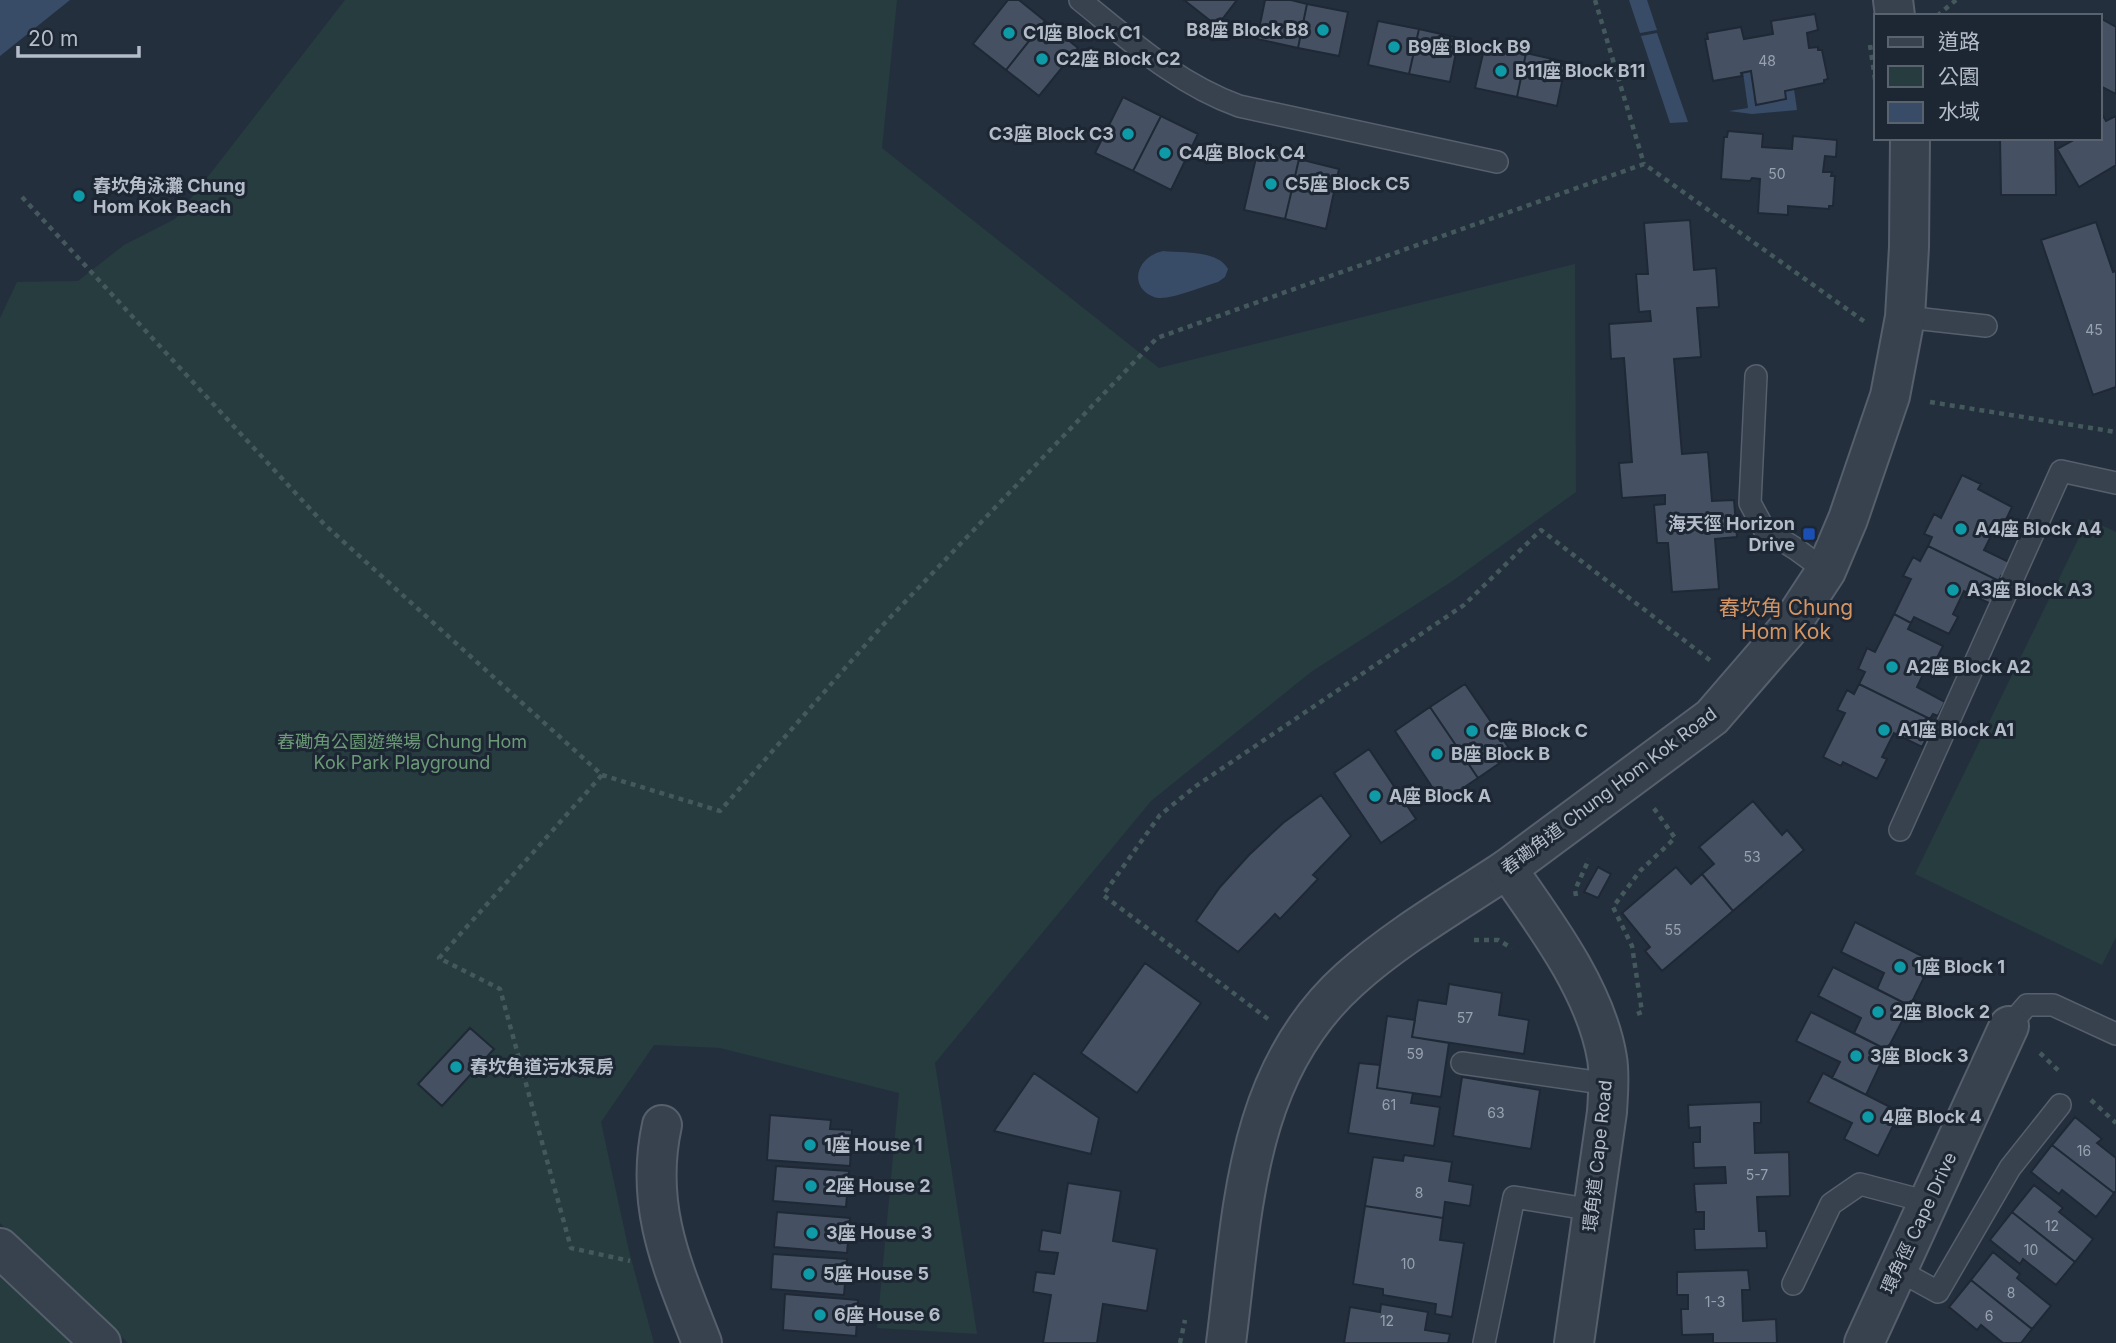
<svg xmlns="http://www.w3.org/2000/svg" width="2116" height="1343" font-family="Inter,'Noto Sans TC',sans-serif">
<rect width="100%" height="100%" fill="#242f3e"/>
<path fill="#263c3f" d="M345 0H897L882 148 1159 368 1575 264 1576 492 1451 582 1311 672 1151 801 935 1063 977 1334 877 1328 899 1093 720 1048 654 1045 601 1122 629 1251 654 1343H128L0 1223V318L17 282 78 281 124 245 175 219Z
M2088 519 2116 532V937L2102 965 1915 874Z
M0 1268 80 1343H0Z"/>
<path fill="#394c67" d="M0 0H70L0 56Z
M1629 0H1647L1657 30 1640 33Z
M1657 33 1688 122 1670 123 1641 36Z
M1751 71 1757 104 1786 99 1785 91 1794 89 1797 110 1752 114 1729 111 1748 108 1743 72Z
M1163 251C1182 253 1218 250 1228 269L1225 277 1218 282C1203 286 1167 302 1154 297 1128 287 1136 257 1163 251Z"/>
<path fill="#455162" stroke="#1f2835" stroke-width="2" d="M1008 0H1019L1045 21 1006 70 973 44Z
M1184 0H1237L1217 26Z
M1265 0H1291L1307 4 1298 48 1257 39Z
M1307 4 1348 12 1339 56 1298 48Z
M1815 14 1818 30 1807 33 1809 48 1818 47V50H1822L1828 79 1824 80V83L1785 91 1786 99 1756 105 1751 71 1741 73 1742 76 1713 81 1705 39H1708L1707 33 1741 27 1744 39 1773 34 1771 21Z
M2100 18 2116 27V94L2100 86Z
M1045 21 1078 48 1039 96 1006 70Z
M1378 21 1419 29 1409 74 1368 65Z
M1419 29 1459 38 1450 82 1409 74Z
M1485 45 1526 53 1517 97 1475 88Z
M1526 53 1566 62 1557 106 1517 97Z
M1123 97 1161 116 1133 171 1095 153Z
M2100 111 2106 121 2116 116V165L2079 187 2057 149 2077 138H2100Z
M1161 116 1198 134 1171 190 1133 171Z
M1728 131 1763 134 1762 147 1792 149 1793 136 1837 140 1836 157 1825 156 1823 172H1832L1831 176H1835L1833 206H1829V209L1788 206V215L1758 213 1760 179 1752 178 1750 181 1721 179 1724 137H1727Z
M2000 138H2055L2056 195H2001Z
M1258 149 1299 159 1285 219 1244 210Z
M1299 159 1339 169 1326 229 1285 219Z
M1690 220 1694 270 1716 268 1719 307 1697 308 1701 357 1674 359 1682 454 1708 452 1712 501 1734 500 1737 537 1715 539 1719 589 1672 592 1668 543H1657L1654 505 1665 504V495L1622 498 1619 463 1632 462 1624 358 1611 359 1609 324 1651 321 1650 311 1639 312 1636 274H1648L1644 223Z
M2096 222 2113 272 2116 271V387L2093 395 2041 240Z
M1962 475 1981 484 1978 489 2012 507 2001 530 1995 528 1984 550 2013 564 2006 579 2001 576 1999 581 1928 546 1932 537 1924 534 1934 514 1941 518Z
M1928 546 1999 581 1996 587 2001 589 1993 605 1964 591 1953 614 1958 617 1949 634 1914 617 1911 623 1894 614 1911 579 1903 576 1913 557 1920 561Z
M1894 614 1911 623 1908 629 1943 646 1933 666 1928 664 1917 687 1945 702 1938 716 1933 714 1930 719 1859 684 1865 672 1858 669 1867 648 1875 652Z
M1465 684 1513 754 1478 778 1430 707Z
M1859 684 1930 719 1928 725 1932 727 1922 747 1894 733 1882 757 1887 759 1877 779 1843 762 1841 766 1823 757 1845 713 1837 710 1847 690 1854 694Z
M1430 707 1478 778 1442 802 1395 731Z
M1369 749 1416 819 1381 843 1334 773Z
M1321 795 1351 836 1313 875 1318 879 1280 919 1275 914 1238 952 1196 921 1220 887 1249 855 1283 823Z
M1753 801 1782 835 1787 830 1804 850 1733 911 1702 874 1714 864 1699 847Z
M1598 867 1611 874 1598 898 1584 892Z
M1676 867 1691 884 1702 874 1733 911 1662 971 1645 951 1650 947 1622 913Z
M1855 922 1932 961 1910 1006 1877 989 1884 973 1841 952Z
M1145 963 1201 1003 1137 1093 1081 1053Z
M1833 967 1910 1006 1887 1050 1854 1033 1861 1018 1818 996Z
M1449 984 1502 993 1499 1015 1529 1020 1524 1054 1412 1037 1418 1000 1446 1004Z
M1811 1012 1887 1050 1866 1095 1832 1078 1840 1062 1796 1041Z
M1387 1016 1415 1020 1412 1037 1449 1043 1441 1097 1377 1088Z
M470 1028 494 1049 442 1106 418 1084Z
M1359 1063 1380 1065 1377 1088 1413 1093 1411 1103 1440 1107 1434 1146 1348 1133Z
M1034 1073 1099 1118 1091 1154 994 1131Z
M1823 1073 1900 1112 1878 1156 1844 1139 1852 1123 1808 1102Z
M1462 1077 1540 1090 1531 1149 1453 1136Z
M1761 1102V1123H1754L1755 1153 1789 1152 1790 1196 1757 1197 1759 1231H1766L1767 1248 1695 1250 1694 1229H1704V1212H1696L1694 1184 1726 1183 1725 1167 1694 1168 1693 1142H1700V1127L1689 1128 1688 1105Z
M770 1115 831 1120 830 1129 852 1130 850 1166 767 1160Z
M2075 1117 2102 1139 2097 1143 2116 1158V1191L2114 1193 2052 1145Z
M2052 1145 2114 1193 2096 1217 2062 1190 2059 1194 2031 1172Z
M1404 1155 1452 1162 1449 1181 1473 1185 1470 1206 1445 1202 1443 1218 1365 1206 1373 1157 1403 1161Z
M776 1166 849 1171 846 1207 773 1201Z
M1068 1183 1121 1191 1113 1241 1157 1249 1147 1311 1103 1304 1097 1343H1043L1051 1295 1033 1292 1036 1272 1054 1274 1058 1253 1039 1251 1042 1230 1060 1233Z
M2034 1185 2063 1208 2059 1212 2093 1239 2075 1262 2012 1212Z
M1365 1206 1443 1218 1440 1240 1464 1243 1452 1317 1435 1314 1436 1304 1383 1295V1289L1353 1284Z
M777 1212 850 1218 847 1253 774 1247Z
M2012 1212 2075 1262 2056 1285 2023 1259 2020 1264 1990 1240Z
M1993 1252 2020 1274 2017 1278 2051 1306 2032 1329 1971 1280Z
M773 1254 847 1259 844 1295 771 1289Z
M1748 1270 1750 1290H1742L1743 1321 1776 1319 1777 1343H1713V1334L1682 1335 1681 1309H1688V1295H1677V1272Z
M1971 1280 2032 1329 2021 1343H2003L1981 1325 1977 1330 1949 1307Z
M785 1294 858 1300 856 1336 783 1330Z
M1381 1304 1428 1312 1425 1330 1450 1334 1448 1343H1344L1350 1307 1380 1312Z"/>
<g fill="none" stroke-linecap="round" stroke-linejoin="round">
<defs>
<path id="service" d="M1080 0C1131 41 1176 83 1239 106L1497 162
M1905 317 1986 326
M1756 376 1750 503 1764 529 1796 549 1826 571
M1900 830 2061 471 2116 483
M2009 1026 2027 1005H2053L2116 1034
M1462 1063 1609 1084
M1898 1270 1938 1292 2010 1168 2060 1105
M1793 1284 1831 1204 1860 1184 1928 1202
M1484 1343 1514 1197 1593 1210"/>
<path id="minor" d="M662 1125C644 1207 673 1268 702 1343
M0 1248 101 1343
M1226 1343C1243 1212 1244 1074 1350 979 1398 936 1454 904 1507 869
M1864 1343 2009 1026"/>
<path id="tertiary" d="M1893 0 1895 16
M1574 1343 1607 1112C1608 1094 1610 1076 1607 1058 1596 991 1545 923 1507 869L1712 717 1788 629 1826 571 1848 519 1890 396 1905 317 1909 247 1910 138"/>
</defs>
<use href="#service" stroke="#565f6c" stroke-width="24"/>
<use href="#minor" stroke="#565f6c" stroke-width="42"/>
<use href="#tertiary" stroke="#565f6c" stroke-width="42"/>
<path stroke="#44595c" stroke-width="4.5" stroke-dasharray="5 5" stroke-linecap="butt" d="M1595 0 1644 164
M1937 16 1956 0
M1870 45 1876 86
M22 197 325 525 602 775 439 958 500 989 571 1248 630 1261
M1930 402 2116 432
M602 775 720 811 882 626 1157 338 1644 164 1865 322
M1576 896 1575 890 1589 859
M1474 940H1498L1512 948
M1637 1014 1642 1012 1632 946 1613 907 1640 871 1675 838 1653 807
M1268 1019 1103 895 1160 815 1196 786 1464 605 1541 530 1711 661
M2040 1053 2061 1073
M2091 1100 2116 1123
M1180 1343 1185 1320"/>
<use href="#service" stroke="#38414e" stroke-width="21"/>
<use href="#minor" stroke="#38414e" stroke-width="38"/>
<use href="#tertiary" stroke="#38414e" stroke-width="38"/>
</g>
<g fill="#0f9aa8" stroke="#1d2633" stroke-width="2.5">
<circle cx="1323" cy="30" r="7"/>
<circle cx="1009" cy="33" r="7"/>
<circle cx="1394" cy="47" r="7"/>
<circle cx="1042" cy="59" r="7"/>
<circle cx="1501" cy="71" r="7"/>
<circle cx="1128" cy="134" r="7"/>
<circle cx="1165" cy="153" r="7"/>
<circle cx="1271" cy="184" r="7"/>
<circle cx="79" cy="196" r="7"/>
<circle cx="1961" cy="529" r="7"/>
<circle cx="1953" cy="590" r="7"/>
<circle cx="1892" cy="667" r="7"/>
<circle cx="1884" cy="730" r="7"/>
<circle cx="1472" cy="731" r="7"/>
<circle cx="1437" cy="754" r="7"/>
<circle cx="1375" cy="796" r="7"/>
<circle cx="1900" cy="967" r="7"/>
<circle cx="1878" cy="1012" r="7"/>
<circle cx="1856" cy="1056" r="7"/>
<circle cx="456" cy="1067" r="7"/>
<circle cx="1868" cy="1117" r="7"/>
<circle cx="810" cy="1145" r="7"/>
<circle cx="811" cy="1186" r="7"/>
<circle cx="812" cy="1233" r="7"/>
<circle cx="809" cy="1274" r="7"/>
<circle cx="820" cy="1315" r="7"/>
</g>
<rect fill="#1a4fb4" stroke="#1d2633" stroke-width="2.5" x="1802" y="527" width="14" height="14" rx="3.5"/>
<g text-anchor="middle" stroke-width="6" stroke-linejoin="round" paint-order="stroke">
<g font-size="14" fill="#98a1af">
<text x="1767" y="66">48</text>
<text x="1777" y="179">50</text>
<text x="2094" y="335">45</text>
<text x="1752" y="862">53</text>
<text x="1673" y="935">55</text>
<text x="1465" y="1023">57</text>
<text x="1415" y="1059">59</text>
<text x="1389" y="1110">61</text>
<text x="1496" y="1118">63</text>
<text x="2084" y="1156">16</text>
<text x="1757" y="1180">5-7</text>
<text x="1419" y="1198">8</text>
<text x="2052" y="1231">12</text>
<text x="2031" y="1255">10</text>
<text x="1408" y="1269">10</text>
<text x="2011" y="1298">8</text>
<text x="1715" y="1307">1-3</text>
<text x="1989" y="1321">6</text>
<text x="1387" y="1326">12</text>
</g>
<g font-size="18" font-weight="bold" fill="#b4bcc9" stroke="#1d2633" text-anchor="start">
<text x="1309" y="36" text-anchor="end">B8座 Block B8</text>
<text x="1023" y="39">C1座 Block C1</text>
<text x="1408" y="53">B9座 Block B9</text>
<text x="1056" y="65">C2座 Block C2</text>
<text x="1515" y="77">B11座 Block B11</text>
<text x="1114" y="140" text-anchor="end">C3座 Block C3</text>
<text x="1179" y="159">C4座 Block C4</text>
<text x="1285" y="190">C5座 Block C5</text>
<text x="93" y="192">舂坎角泳灘 Chung<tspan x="93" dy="21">Hom Kok Beach</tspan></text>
<text x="1795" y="530" text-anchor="end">海天徑 Horizon<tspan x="1795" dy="21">Drive</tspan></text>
<text x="1975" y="535">A4座 Block A4</text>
<text x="1967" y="596">A3座 Block A3</text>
<text x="1906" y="673">A2座 Block A2</text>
<text x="1898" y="736">A1座 Block A1</text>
<text x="1486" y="737">C座 Block C</text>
<text x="1451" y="760">B座 Block B</text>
<text x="1389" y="802">A座 Block A</text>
<text x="1914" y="973">1座 Block 1</text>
<text x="1892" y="1018">2座 Block 2</text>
<text x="1870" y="1062">3座 Block 3</text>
<text x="470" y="1073">舂坎角道污水泵房</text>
<text x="1882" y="1123">4座 Block 4</text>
<text x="824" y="1151">1座 House 1</text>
<text x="825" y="1192">2座 House 2</text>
<text x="826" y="1239">3座 House 3</text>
<text x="823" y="1280">5座 House 5</text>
<text x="834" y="1321">6座 House 6</text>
</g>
<g font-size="18" fill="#6b9a76" stroke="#1d2633">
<text x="402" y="748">舂磡角公園遊樂場 Chung Hom<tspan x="402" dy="21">Kok Park Playground</tspan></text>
</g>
<g font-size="18" fill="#b4bcc9" stroke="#1d2633">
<text transform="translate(1609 791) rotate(-37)" y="6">舂磡角道 Chung Hom Kok Road</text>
<text transform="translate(1598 1156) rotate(-84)" y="6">環角道 Cape Road</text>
<text transform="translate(1919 1223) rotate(-65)" y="6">環角徑 Cape Drive</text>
</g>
<g font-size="21" fill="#d59563" stroke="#1d2633">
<text x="1786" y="615">舂坎角 Chung<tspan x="1786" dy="24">Hom Kok</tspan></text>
</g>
</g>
<rect x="1874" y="14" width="228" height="126" fill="#1d2633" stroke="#59626f" stroke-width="2"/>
<rect x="1888" y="37" width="35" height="10" fill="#38414e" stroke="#59626f" stroke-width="2"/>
<text x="1938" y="49" font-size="21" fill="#b4bcc9">道路</text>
<rect x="1888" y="66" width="35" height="21" fill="#263c3f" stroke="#59626f" stroke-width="2"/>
<text x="1938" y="84" font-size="21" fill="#b4bcc9">公園</text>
<rect x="1888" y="102" width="35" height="21" fill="#394c67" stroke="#59626f" stroke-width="2"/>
<text x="1938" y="119" font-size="21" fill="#b4bcc9">水域</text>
<path d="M18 46v10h121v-10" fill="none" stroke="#b4bcc9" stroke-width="3.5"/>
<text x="28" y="46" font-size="21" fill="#b4bcc9" stroke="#1d2633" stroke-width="5" paint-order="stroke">20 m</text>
</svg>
